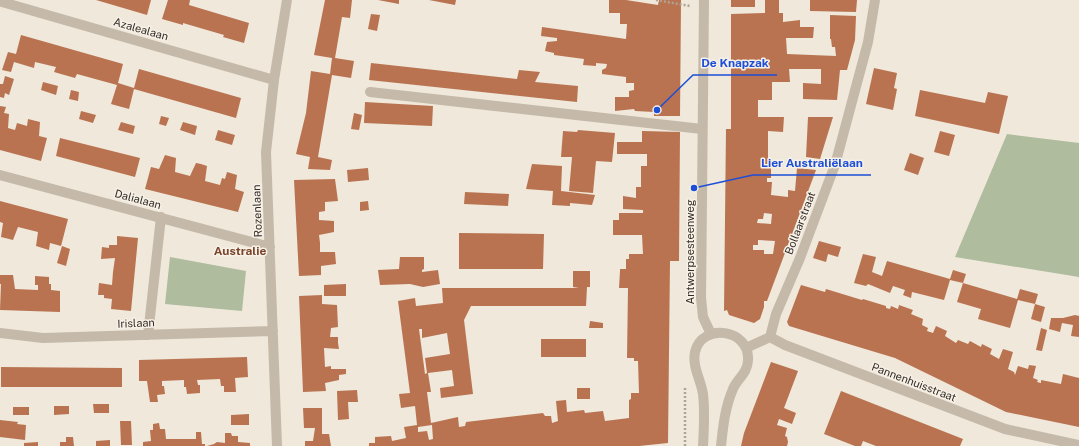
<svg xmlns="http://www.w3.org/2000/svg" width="1079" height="446" font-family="'Public Sans',sans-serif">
<rect width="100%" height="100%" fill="#efe8db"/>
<path fill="#afbc9d" d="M1007 134 1079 143V277L955 257Z
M170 257 246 271 242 311 165 304Z"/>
<path fill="#b97350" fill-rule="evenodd" d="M96 0H151L147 15Z
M168 0H190L189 5 249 23 244 43 223 37 224 35 183 23V25L162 19Z
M325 0H352L350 18 342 17 335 58 354 61 351 78 332 75 318 157 332 160 330 170 308 169 310 157 296 154 306 113 311 71 330 74 332 58 314 55Z
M378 0H399V4Z
M429 0H456L455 5Z
M609 0H626L658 5 659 0H681L680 116H654V112L635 111 634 109 615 111V97H629V91L634 90V83H626V77L602 74V70L606 68 607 64 596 63V66L583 65 584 59 554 55V53L545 51 547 42 557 41V38L541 36 542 27 626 39 627 24H620V13H609Z
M731 0H755V7H731Z
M765 0H779V13H783V22L800 20V27H814L813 38H786L787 54 836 56 835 47H832L831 39H830V15L856 16 855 40 847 70H840L837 100 803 99V83L821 84V69H789L790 82H772V100H758V117H784L783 132 768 131V167H771V178H767V182H772L771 195 788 197V190L795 191 797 168 816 170 767 301H764V307L760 319 754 323 729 315 727 310 724 311 726 129H731V14L765 13ZM764 213 772 214 771 224 757 223 758 219H763ZM758 240 775 241 773 254H764V250H753V245H758Z
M810 0H857L856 12 810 11Z
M371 14 380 15 377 31 368 29Z
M21 35 123 64 118 83 134 88 139 69 241 98 236 118 134 89 129 109 111 104 117 85 77 74 75 78 54 72 56 67 35 62 34 68 14 62 11 72 2 70 8 52 16 54Z
M371 63 517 79 519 70 540 72 535 82 578 86 577 102 369 80Z
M874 68 897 73 894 88 897 89 893 110 866 104Z
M5 76 14 79 9 95 5 93 4 98 0 97V84H3Z
M43 82 58 86 56 95 41 90Z
M71 90 79 92 78 101 69 99Z
M920 90 985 103 988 92 1008 96 999 134 915 116Z
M365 102 433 106 432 126 364 123Z
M0 106 6 107 4 113 9 114 8 128 15 130 17 123 27 126 28 119 40 122 39 136 47 138 41 161 0 150Z
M81 111 96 115 93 123 79 119Z
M354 113 362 115 359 130 351 129Z
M161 116 169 118 166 126 159 124Z
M808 117H833L820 159 806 157Z
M121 122 135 126 133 134 118 130Z
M183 122 197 126 195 135 180 130Z
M218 130 235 135 232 145 215 140Z
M578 130 615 133 612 162 596 161 593 193 569 191 572 157H561L563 131 577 132Z
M642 131 680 132 679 261H670L668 443 639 446H369V443H375V437L391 436 392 441 406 438 404 427 417 425 415 406 401 408 399 394 410 393 398 301 415 298 416 306 443 303 442 288H579L573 287V271H590V287H587L586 306H471L464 320 473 394 441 398 440 388 454 386 452 370 428 373 431 392H427L431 423 458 417 459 427 465 426 466 422 543 413 545 416H551L552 423 558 421 556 401 566 400 567 412 584 410 585 413 603 411 605 421 629 418V400L631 399V393H639L638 361H634V358H627L628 288H619L620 271V269H626V259H629V254H643L642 235H613V220H619V213H643V210L623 209V196L636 198V187H641V166H647V154H617V142H642ZM419 329H422V338L447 333 450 354 425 358 427 373 425 374ZM432 425 433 439 429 440 427 431 418 432V427Z
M940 131 955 135 949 156 934 152Z
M60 138 140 158 135 177 56 156Z
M910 153 924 158 918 175 904 170Z
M165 155 176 158 175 172 190 176 196 163 201 164 207 166 205 181 220 185 222 178 225 179 227 172 237 175 235 189 244 192 238 212 145 189 151 167 159 169Z
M532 164 562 166 561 191 595 195 592 205 570 203V206L552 205 553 191 526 189Z
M368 168 369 180 348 182 347 170Z
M335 179 338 201 325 202V211L319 212V220L334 221V232L319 235 320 243V252H335L336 264 321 266V275L299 276 294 180Z
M465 192 509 194 508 206 464 204Z
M0 201 68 219 61 246 50 243 49 250 36 246 38 232 18 227 13 240 1 237 3 223 0 222Z
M368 201 369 210 360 211V202Z
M459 233 544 234 543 269H459Z
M117 236 138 238 131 311 111 309 112 299 104 298V295H98L99 283 112 285 113 272 115 258 101 259 102 247 109 248V245H117Z
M819 241 841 247 838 257 828 254 826 262 813 258Z
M62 246 70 249 66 266 57 263Z
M863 254 876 257 872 272 882 276 887 261 950 279 953 270 966 274 963 283 950 280 944 300 912 292 911 298 903 295 905 290 893 286 890 293 868 284 866 286 854 283Z
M400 257H424V269L422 270V272L438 270 440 284 423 287 410 284 380 285 378 270 399 269Z
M0 275H13L15 289 38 290V285H35V276L49 277V284H51V290L60 291V312L0 310 1 284H0Z
M963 283 1017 299 1020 289 1038 294 1035 304 1045 307 1041 322 1031 319 1035 304 1018 300 1010 328 978 319 981 309 957 302Z
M346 284V296H324V285Z
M801 285 825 292 826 289 862 300 863 299 886 306V308L890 309 891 306 898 309 899 305 913 310 911 314 923 319 922 325 928 328 927 331 933 333 936 326 947 331 945 336 956 343 958 340 968 344 970 341 981 347 982 344 992 349 990 354 999 359 1003 349 1013 352 1008 369 1014 372 1015 375 1018 366 1028 369 1029 365 1036 366 1033 378 1038 380 1037 382 1041 383V380L1061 384 1063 374 1079 378V427L1006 412 895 358 789 326 787 322Z
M322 295V304L337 305 338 327 331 328 330 337H338V343L339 349 324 348 325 367 331 366V369H346V374L339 375V380L325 383 326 391 303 392 299 296Z
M1075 315 1079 316V337L1071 336 1073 325 1062 323 1060 332 1049 329 1051 318H1063Z
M590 321 603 323V328H589Z
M1041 328 1047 330 1042 351 1036 350Z
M541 339H586V357H541Z
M247 357 248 377 235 378 236 392H224V386H221L220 379 197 380 198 385H200V393L187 394 186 387H184V380L162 381V386H164L165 394 157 395 158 402H150L147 381H139V360Z
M771 362 798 371 784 408 796 413 792 424 779 419 777 425 787 428 785 436 787 437 788 442 787 446H741L744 433Z
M1 367 122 368V387H1Z
M577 388H590V399H577Z
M357 390 358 402H348L349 419 338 420 337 391Z
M841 391 963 439 960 446H876L863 441 861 446H855L824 434Z
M93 404H109V413H94Z
M54 406H69V414L54 415Z
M13 407H29V415H13Z
M303 408H322V434H329L331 446H305V441H313L315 428H304Z
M249 414V425H231V415Z
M0 420 18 422 17 424 26 425 25 440 0 437Z
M120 421H131L132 445H121Z
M159 423 160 429H165L166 439H196V432H201L202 444H205V446H143V442L151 441 150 430H153V424Z
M225 433H231L232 436H238V442L250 443V446H207L214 444 217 442 225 443Z
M66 437H73L74 446H60V442H66Z
M110 440V446H96V441Z
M38 442V446H24V443Z"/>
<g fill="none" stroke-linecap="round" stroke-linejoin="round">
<path stroke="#b1a393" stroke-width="2.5" stroke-dasharray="2 2" stroke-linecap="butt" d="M656 0 690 6
M685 446V387"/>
<path stroke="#c5b9a9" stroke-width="10" d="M704 0 701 298 703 317 711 334
M2 2 274 80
M370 92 702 129
M0 175 270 247
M0 333 43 338 273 331
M148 335 161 217
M770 337 776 314 800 258 835 165 868 42 875 0
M746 348 770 337 785 345 1005 429 1079 445
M277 446 266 152 274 80 287 0
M703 446C704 429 705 411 703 394 701 380 692 367 695 352 702 322 750 329 748 360 748 373 737 379 733 389 725 407 723 427 721 446"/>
</g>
<g text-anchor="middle" stroke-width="3" stroke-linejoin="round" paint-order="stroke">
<g font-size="11" fill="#332d28" stroke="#f7f1e7">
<text transform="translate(141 29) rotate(16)" y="4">Azalealaan</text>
<text transform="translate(138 199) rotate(15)" y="4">Dalialaan</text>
<text transform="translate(257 211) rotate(-92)" y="4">Rozenlaan</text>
<text transform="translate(800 223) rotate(-69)" y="4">Bollaarstraat</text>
<text transform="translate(690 252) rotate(-90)" y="4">Antwerpsesteenweg</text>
<text transform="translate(136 323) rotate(-2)" y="4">Irislaan</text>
<text transform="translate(914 382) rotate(21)" y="4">Pannenhuisstraat</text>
</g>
<g font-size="12" font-weight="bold" fill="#79442a" stroke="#f7f1e7">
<text x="240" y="255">Australie</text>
</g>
</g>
<path fill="none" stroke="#1d4ed8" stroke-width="1.5" d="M657 110L693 75H777M694 188L753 175H871"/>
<g fill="#1d4ed8" stroke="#f7f1e7" stroke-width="1.5">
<circle cx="657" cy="110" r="4"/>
<circle cx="694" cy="188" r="4"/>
</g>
<g font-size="12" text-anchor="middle" font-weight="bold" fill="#1d4ed8" stroke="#f7f1e7" stroke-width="3" stroke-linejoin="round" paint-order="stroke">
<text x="735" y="67">De Knapzak</text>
<text x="812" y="167">Lier Australiëlaan</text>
</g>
</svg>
